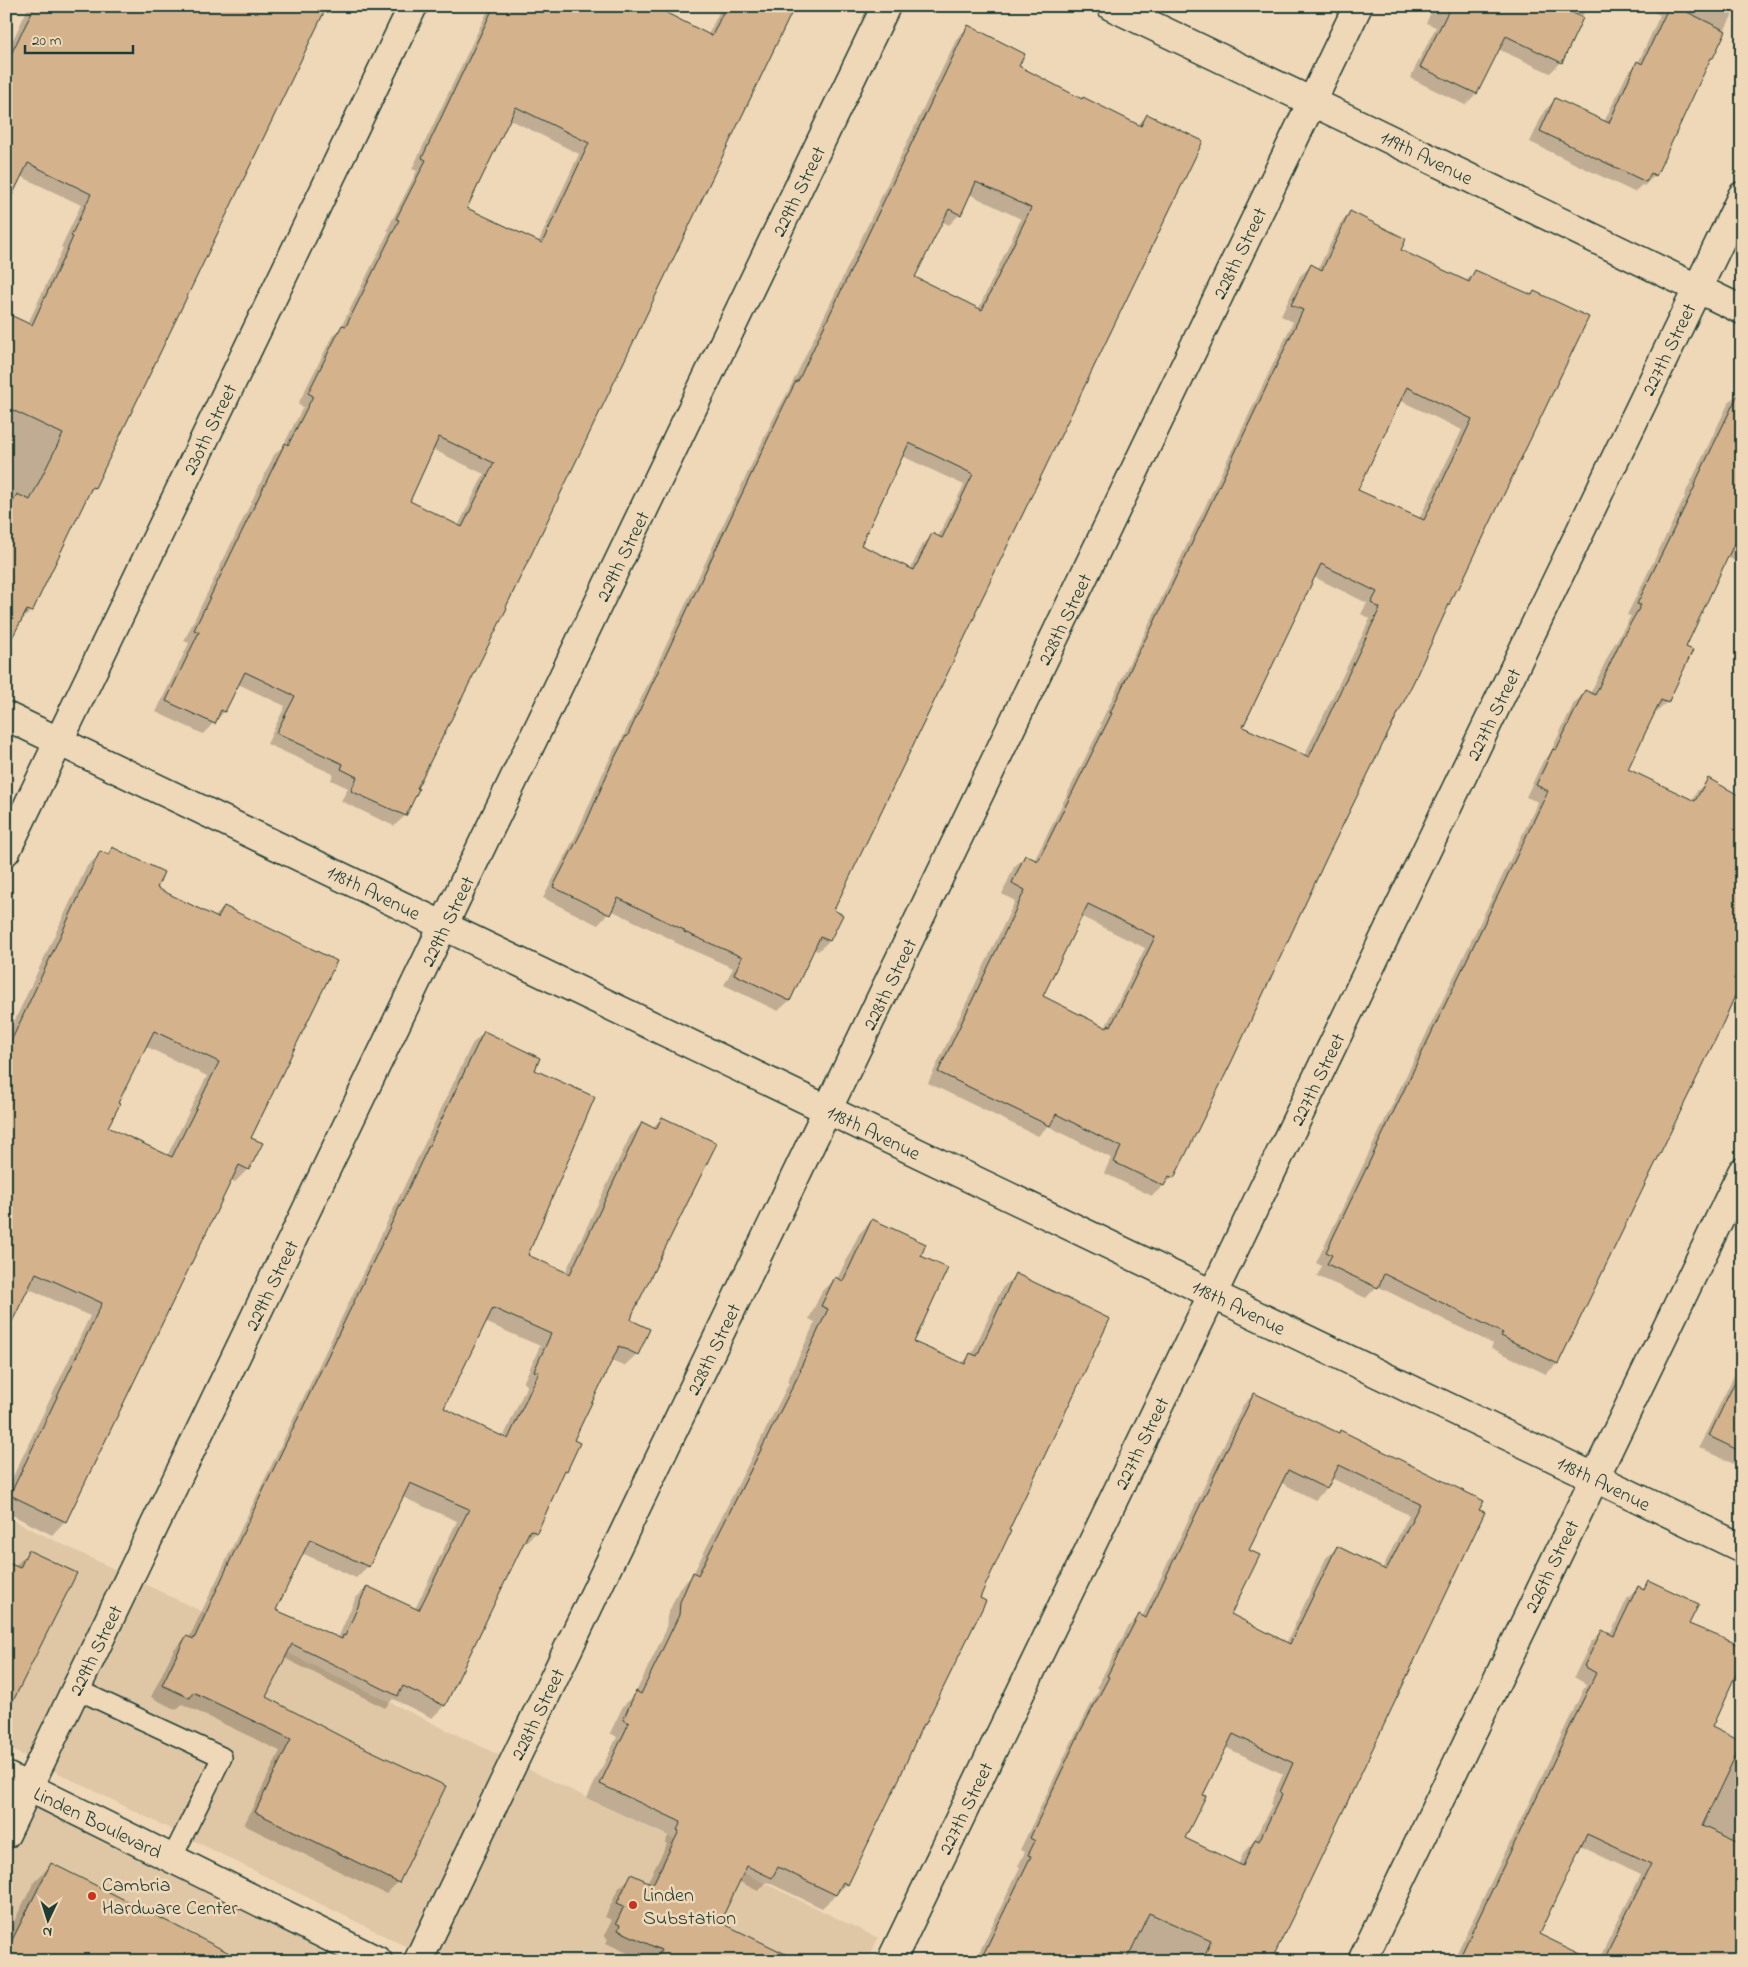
<svg xmlns="http://www.w3.org/2000/svg" width="1748" height="1967" font-family="'Indie Flower',sans-serif">
<rect width="100%" height="100%" fill="#efd8b8"/>
<filter id="ink" filterUnits="userSpaceOnUse"><feTurbulence type="fractalNoise" baseFrequency=".02" numOctaves="2"/><feDisplacementMap in="SourceGraphic" scale="10" xChannelSelector="R" yChannelSelector="G"/><feConvolveMatrix kernelMatrix="1 2 1 2 8 2 1 2 1" color-interpolation-filters="sRGB"/></filter>
<g filter="url(#ink)">
<path fill="#dfc7a6" d="M6 1517 878 1938 868 1961H435L6 1747Z
M6 1786 363 1961H6Z"/>
<path fill="#0003" fill-rule="evenodd" d="M29 6H326L148 376 94 488 87 494 31 611 20 622 6 626V362L25 330 63 248 61 247 81 205 20 176 6 201V54Z
M490 6H651L708 35 722 6H794L416 789 417 790 405 816 394 826 341 801 348 788 331 780 333 774 267 744 285 706 238 684 224 712 203 734 156 712 189 643 184 641 274 455 283 446 303 407 298 404 332 337 341 327 389 231 387 230 417 171 412 169ZM509 119 579 154 538 243 465 209ZM432 449 484 474 458 526 408 502Z
M1434 6H1587L1561 62 1550 73 1498 49 1476 94 1465 105 1410 78 1436 27 1426 23Z
M1641 6H1737L1709 61 1655 175 1644 186 1642 185 1634 192 1530 142 1544 111 1555 100 1604 122 1627 74 1638 63 1660 15Z
M968 27 1018 67 1082 100 1137 126 1147 115 973 614 832 911 829 941 818 951 813 949 789 1001 778 1011 724 985 733 968 674 942 675 941 611 910 598 925 543 898 576 835 602 775 615 748 619 745 773 419 789 390 957 38ZM969 194 1021 219 978 310 913 278 941 221 949 225 960 214ZM902 456 964 485 938 537 933 535 922 545 910 570 859 545Z
M1350 213 1400 250 1465 282 1475 271 1530 296 1534 292 1457 589 1452 594 1173 1177 1152 1196 1104 1173 1111 1158 1048 1126 1038 1136 928 1083 1015 901 1002 894 1014 867 1025 856 1034 861 1102 724H1100L1129 663 1142 639 1293 322 1281 316 1300 276 1311 266 1318 269 1340 224ZM1399 400 1462 430 1419 519 1356 490ZM1314 577 1367 603 1361 614 1370 619 1304 756 1241 727ZM1080 916 1145 948 1105 1028 1041 997Z
M1740 391 1742 392V554L1735 561 1727 557 1684 647 1667 702 1656 713 1654 712 1626 769 1692 801 1697 791 1708 780 1742 798V977L1722 1022 1557 1364 1546 1374 1491 1348 1493 1344 1377 1286 1366 1298 1317 1276 1322 1266 1316 1263 1538 802 1526 797 1543 761 1549 755 1574 703 1585 692 1590 694 1611 650 1631 616 1627 615 1685 497 1684 496 1729 402Z
M113 849 155 888 214 917 224 908 249 1138 248 1169 235 1182 230 1180 65 1521 52 1535 6 1512V1491L90 1316 27 1288 6 1331V1039L87 866 101 853 106 855ZM145 1046 207 1076 167 1156 106 1128Z
M484 1032 533 1071 526 1256 565 1273 630 1136 642 1123 652 1128 662 1118 629 1320 637 1354 624 1366 611 1360 572 1441 566 1470 562 1474 536 1532 524 1544H522L444 1706 432 1718 393 1699 385 1708 284 1658 265 1697 398 1882 386 1894 244 1825 280 1751 182 1704 176 1710 151 1697 174 1649 186 1637 189 1638 472 1044ZM485 1322 540 1346 523 1383 527 1385 503 1438 443 1409ZM402 1497 457 1521 415 1609 367 1587 355 1599 338 1638 274 1611 302 1553 356 1578 368 1566Z
M872 1220 919 1256 913 1343 961 1364 972 1354 1002 1288 1015 1275 1008 1530 924 1724 921 1728 847 1884 822 1908 767 1882 758 1891 738 1881 718 1923 798 1961H644L606 1943 608 1939 604 1936 612 1920 605 1917 618 1889 632 1876 647 1883 667 1844 665 1843 668 1836 587 1798 617 1737 610 1733 623 1706 635 1694 666 1630 667 1616 680 1587 692 1576 789 1383 787 1382 815 1322 809 1319 822 1291 835 1278 837 1279 859 1234Z
M1742 1359V1468L1699 1447Z
M1254 1394 1478 1510 1269 1961H975L1020 1867 1018 1866 1025 1852 1020 1850 1070 1745 1099 1689 1097 1687 1128 1627 1139 1616 1142 1617 1243 1405ZM1331 1478 1409 1515 1382 1569 1337 1547 1326 1558 1286 1644 1230 1615 1247 1550 1280 1482 1315 1500 1326 1489ZM1225 1747 1283 1774 1270 1804 1272 1805 1253 1842 1244 1852 1238 1865 1183 1838Z
M29 1552 13 1699 14 1567Z
M1649 1582 1688 1624 1711 1727 1742 1742V1946L1735 1961H1598L1641 1875 1580 1846 1537 1935 1592 1961H1453L1586 1684 1574 1677 1591 1642 1602 1632 1610 1635 1627 1599 1638 1588 1641 1589Z
M51 1865 6 1961V1937L34 1882Z"/>
<path fill="#d4b28c" stroke="#1f3d34" fill-rule="evenodd" d="M35 6H327L95 488 92 487 32 612 27 610 6 649V516L17 494 30 500 63 434 6 407V313L32 325 73 237 71 236 91 194 28 163 6 208V64Z
M494 6H653L712 36 726 6H775L791 14 506 607 507 608 417 788 419 789 406 816 351 791 357 777 341 769 343 764 276 733 295 696 245 672 225 712 221 710 215 724 166 701 199 632 194 630 285 443 288 445 313 396 308 393 342 325 346 326 399 220 396 219 426 160 422 158ZM516 107 589 143 542 243 467 208ZM439 437 494 463 462 527 410 501Z
M1441 6H1559L1583 18 1562 63 1506 36 1477 94 1420 67 1449 10Z
M1669 6H1675L1726 31 1713 58H1711L1656 176 1651 173 1646 182 1540 131 1555 98 1609 123 1637 61 1642 64Z
M968 25 1025 54 1019 66 1082 99 1083 97 1141 126 1147 114 1203 141 975 613 976 614 834 910 843 915 830 941 820 937 790 1001 734 974 742 957 684 932V930L618 898 610 915 553 887 586 823 612 763 626 736 627 737 783 407 796 381H798ZM976 182 1031 208 982 310 915 277 949 209 961 215ZM909 443 973 474 942 538 932 533 914 570 861 545Z
M1350 211 1406 239 1401 250 1469 282 1475 270 1532 295 1534 291 1589 317 1458 590 1456 589 1414 681 1327 857 1231 1063 1174 1178 1169 1176 1164 1186 1114 1162 1121 1147 1056 1114 1050 1126 938 1072 1025 890 1012 883 1025 855 1038 861 1112 713H1110L1139 651 1152 627 1303 310 1291 305 1311 264 1322 270ZM1407 387 1472 419 1424 520 1358 490ZM1321 564 1377 592 1371 603 1380 608 1309 757 1243 727ZM1088 904 1155 937 1111 1026 1109 1025 1107 1028 1043 996Z
M1742 386V548L1734 544 1686 647 1693 650 1668 703 1661 700 1628 769 1695 801 1708 778 1742 797V962L1734 979 1741 982 1720 1030 1558 1364 1501 1336 1503 1333 1384 1274 1378 1288 1327 1264 1332 1255 1326 1252 1548 791 1536 785 1553 749 1556 750 1585 690 1595 695 1622 638 1641 605 1637 604 1695 486 1694 485Z
M112 847 164 872 157 888 218 918 224 906 337 961 251 1138 263 1143 249 1170 239 1165 66 1522 10 1495 102 1303 36 1273 6 1334V1052L100 851 109 855ZM154 1031 219 1062 172 1157 108 1127 120 1104 118 1103Z
M484 1031 540 1058 535 1070 595 1097 528 1255 570 1274 642 1122 656 1129 662 1117 717 1143 633 1313 631 1320 650 1329 638 1355 619 1346 574 1440 580 1443 567 1471 565 1470 537 1533 530 1530 445 1706 403 1686 398 1696 292 1644 266 1697 348 1740 446 1786 399 1883 255 1812 291 1739 193 1692 190 1698 162 1685 186 1636 194 1639 248 1522ZM493 1308 551 1334 534 1371 539 1372 508 1439 444 1408ZM410 1483 469 1509 419 1610 367 1586 345 1636 343 1635 342 1639 276 1610 310 1539 369 1567Z
M872 1219 926 1244 921 1256 948 1268 914 1342 965 1364 970 1353 977 1356 1015 1273 1110 1319 1009 1530 1011 1531 986 1584 980 1598 986 1601 925 1725 923 1724 899 1779 848 1885 843 1882 836 1895 778 1867 772 1878 747 1866 720 1922 800 1961H656L661 1950 618 1930 620 1925 616 1923 624 1906 617 1903 631 1874 653 1884 679 1831 677 1830 681 1822 600 1784 629 1723 623 1720 636 1691 641 1694 679 1615 680 1602 693 1572 698 1575 801 1370 800 1369 828 1309 821 1306 835 1277 843 1281Z
M1742 1367V1452L1709 1436Z
M1254 1393 1339 1433 1340 1430 1484 1501 1479 1510 1485 1512 1298 1906 1271 1961H1202L1211 1941 1149 1913 1126 1961H980L1031 1856 1028 1855 1035 1841 1030 1838 1080 1732 1109 1677 1107 1676 1139 1614 1146 1618ZM1339 1465 1420 1504 1386 1570 1337 1546 1290 1644 1231 1614 1260 1555 1249 1550 1288 1470 1327 1489ZM1233 1734 1293 1763 1280 1792 1282 1794 1259 1841 1255 1839 1243 1866 1185 1838 1206 1796 1203 1795Z
M28 1550 77 1573 6 1715V1562L20 1568Z
M1648 1580 1699 1604 1689 1624 1742 1646V1661L1712 1727 1742 1742 1702 1826 1742 1844V1949L1736 1961H1603L1651 1864 1587 1834 1539 1934 1595 1961H1458L1596 1673 1584 1666 1602 1630 1614 1636 1638 1586 1644 1589Z
M51 1863 137 1906 245 1961H6V1952Z"/>
<g fill="none" stroke-linecap="round" stroke-linejoin="round">
<defs>
<path id="lane" d="M76 1689 222 1757 172 1858"/>
<path id="street" d="M1111 6 1348 119 1742 310
M6 716 1742 1548
M6 851 413 6
M6 1834 886 6
M418 1961 1358 6
M891 1961 1742 196
M1362 1961 1742 1172"/>
<path id="secondary" d="M6 1776 378 1961"/>
</defs>
<use href="#lane" stroke="#1f3d34" stroke-width="22"/>
<use href="#street" stroke="#1f3d34" stroke-width="31"/>
<use href="#secondary" stroke="#1f3d34" stroke-width="31"/>
<use href="#lane" stroke="#efd8b8" stroke-width="19"/>
<use href="#street" stroke="#efd8b8" stroke-width="28"/>
<use href="#secondary" stroke="#efd8b8" stroke-width="28"/>
</g>
</g>
<g fill="#c8321e" stroke="#efd8b8" stroke-width="2">
<circle cx="92" cy="1896" r="5"/>
<circle cx="633" cy="1905" r="5"/>
</g>
<g text-anchor="middle" stroke-width="5" stroke-linejoin="round" paint-order="stroke">
<g font-size="20" fill="#1f3d34" stroke="#efd8b8">
<text transform="translate(1427 157) rotate(26)" y="7">119th Avenue</text>
<text transform="translate(798 191) rotate(-64)" y="7">229th Street</text>
<text transform="translate(1239 253) rotate(-64)" y="7">228th Street</text>
<text transform="translate(1668 349) rotate(-64)" y="7">227th Street</text>
<text transform="translate(209 429) rotate(-64)" y="7">230th Street</text>
<text transform="translate(622 556) rotate(-64)" y="7">229th Street</text>
<text transform="translate(1064 619) rotate(-64)" y="7">228th Street</text>
<text transform="translate(1493 714) rotate(-64)" y="7">227th Street</text>
<text transform="translate(374 892) rotate(26)" y="7">118th Avenue</text>
<text transform="translate(447 921) rotate(-64)" y="7">229th Street</text>
<text transform="translate(889 984) rotate(-64)" y="7">228th Street</text>
<text transform="translate(1317 1079) rotate(-64)" y="7">227th Street</text>
<text transform="translate(874 1132) rotate(26)" y="7">118th Avenue</text>
<text transform="translate(271 1285) rotate(-64)" y="7">229th Street</text>
<text transform="translate(1239 1307) rotate(26)" y="7">118th Avenue</text>
<text transform="translate(713 1349) rotate(-64)" y="7">228th Street</text>
<text transform="translate(1141 1443) rotate(-64)" y="7">227th Street</text>
<text transform="translate(1604 1483) rotate(26)" y="7">118th Avenue</text>
<text transform="translate(1551 1566) rotate(-64)" y="7">226th Street</text>
<text transform="translate(95 1650) rotate(-64)" y="7">229th Street</text>
<text transform="translate(537 1714) rotate(-64)" y="7">228th Street</text>
<text transform="translate(965 1808) rotate(-64)" y="7">227th Street</text>
<text transform="translate(98 1822) rotate(26)" y="7">Linden Boulevard</text>
</g>
<g font-size="20" fill="#1f3d34" stroke="#efd8b8" text-anchor="start">
<text x="102" y="1891">Cambria<tspan x="102" dy="23">Hardware Center</tspan></text>
<text x="643" y="1901">Linden<tspan x="643" dy="23">Substation</tspan></text>
</g>
</g>
<rect width="1748" height="1967" fill="none" stroke="#efd8b8" stroke-width="25"/>
<rect x="12" y="12" width="1723" height="1942" fill="none" stroke="#1f3d34" stroke-width="2" filter="url(#ink)"/>
<g transform="translate(48 1920) rotate(184)" stroke="#efd8b8" stroke-width="4" paint-order="stroke">
<path d="M0-4L9 19L0 12L-9 19Z" fill="#1f3d34"/>
<text y="-8" font-size="14" font-weight="bold" text-anchor="middle" fill="#1f3d34">N</text>
</g>
<path d="M25 45v8h108v-8" fill="none" stroke="#1f3d34" stroke-width="2.5"/>
<text x="32" y="45" font-size="15" fill="#1f3d34" stroke="#efd8b8" stroke-width="4" paint-order="stroke">20 m</text>
</svg>
